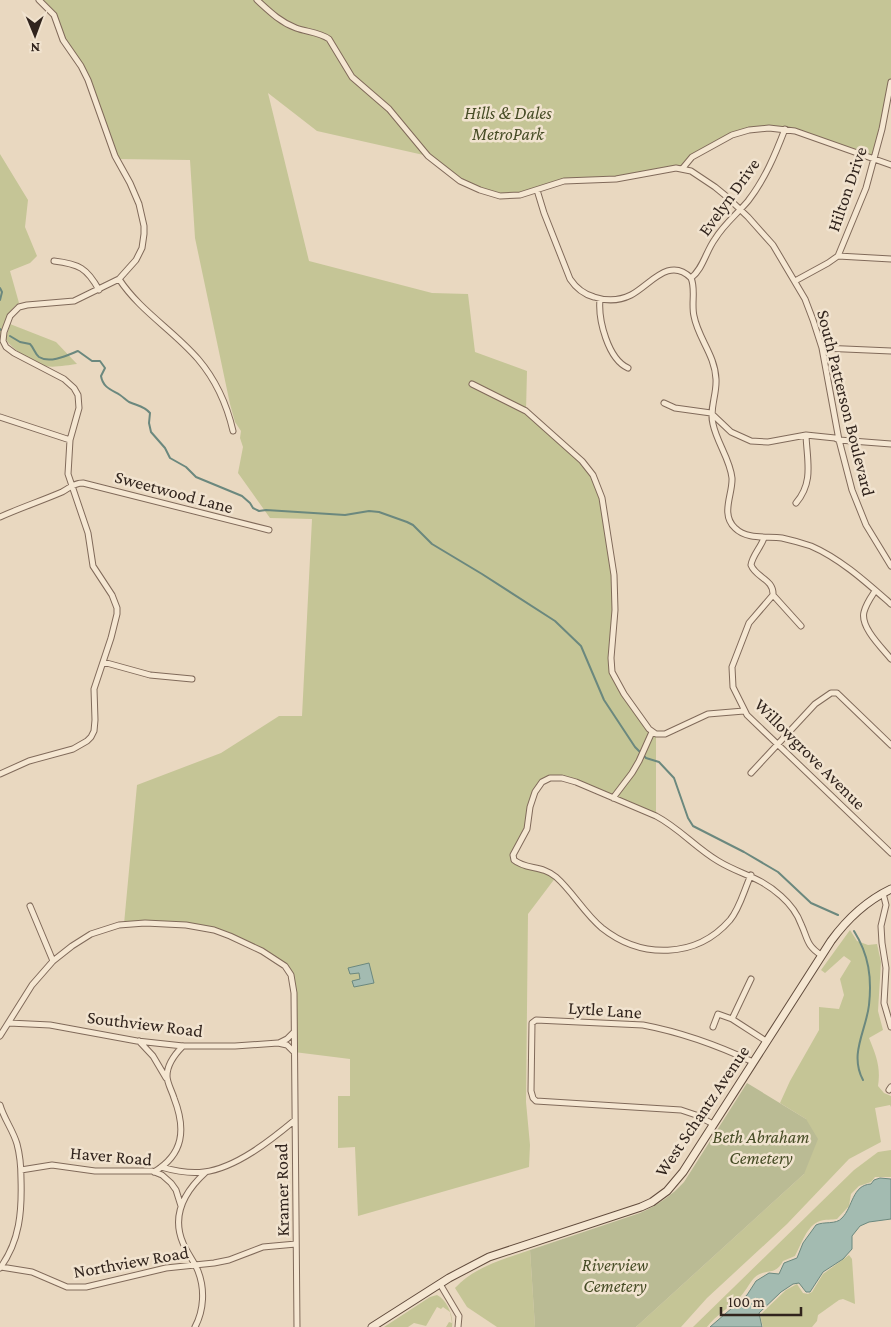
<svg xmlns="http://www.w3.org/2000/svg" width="891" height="1327" font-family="'Crimson Pro',serif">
<rect width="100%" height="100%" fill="#e9d8c0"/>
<path fill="#c5c596" d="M39 0H891V82L873 160 781 129 740 132 692 157 682 169 636 176 572 180 510 196 470 186 428 156 317 131 268 93 309 261 432 293 468 294 475 352 527 371 526 411 582 461 599 487 614 575 611 658 616 680 656 734V816L576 782 550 778 535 792 528 823 513 858 527 866 556 877 528 914 526 1102 530 1145 529 1167 358 1216 355 1147 338 1148V1096H350V1059L294 1052 293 984 285 966 230 936 186 925 124 924 137 785 221 753 279 716H302L312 519 270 518 238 473 243 447 240 438 241 431 235 422 230 404 195 238 190 160 116 159 88 80 67 48 58 24Z
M0 154 28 200 25 227 37 256 30 263 10 271 19 303C8 310 1 327 0 339Z
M10 324 56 342 77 364C68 365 54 368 45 366 34 363 11 349 6 339Z
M850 930 857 941 868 945 877 944 881 962 878 1011 883 1030 869 1038C876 1055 881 1067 878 1086L884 1093 891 1096V1107L890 1105 875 1108 881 1142 849 1159 787 1224 707 1298 681 1327H636L804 1174 806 1119 780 1103 790 1081 819 1030V1007L839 1009 844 995 840 979 851 961 844 956 825 973 821 970Z
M891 1150V1177H875L871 1182 859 1186 851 1194 849 1206 837 1219C832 1220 825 1219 820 1221 807 1225 801 1245 795 1256L783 1261C775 1277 766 1267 754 1278 749 1284 745 1292 740 1297 729 1308 716 1315 707 1327H693L854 1170 878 1152Z
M530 1250 535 1327H497L467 1307 455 1288C474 1267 504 1259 530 1250Z
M849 1255 852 1259 855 1304 843 1299 839 1300 818 1315 817 1321 812 1327H763L760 1315 786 1290 797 1284 803 1293 808 1294 812 1292 823 1274Z
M437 1295C447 1300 454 1316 452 1327H446L449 1322 452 1323 450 1312 443 1307 441 1309 437 1307 426 1326 414 1323 408 1327H384L430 1297Z"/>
<path fill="#babb94" d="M747 1083 806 1119 818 1139 804 1174 636 1327H535L530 1250 640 1213C658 1205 671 1196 684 1182Z"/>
<path fill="#a3bbb1" stroke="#6b887e" d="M369 963 374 983 354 987 352 981 360 979 359 973 350 974 348 968Z
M880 1178 891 1179V1219L869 1222 860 1226 852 1236V1249L843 1259 823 1272 810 1292H806L799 1283 793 1284 781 1292 759 1313 762 1327H710L747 1295 756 1281 769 1273 779 1274 784 1263 797 1258 803 1243 816 1225C824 1221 836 1225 842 1218 853 1207 852 1185 871 1184L874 1180Z"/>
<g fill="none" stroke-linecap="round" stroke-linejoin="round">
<path stroke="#6b887e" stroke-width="2" d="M0 288 2 292 0 300
M0 329 1 330
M10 336 20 342 30 344C34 348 35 354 39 357 50 364 68 355 78 351L92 361H100L105 368 101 376C103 388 112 390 120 395 123 397 126 400 129 402 138 406 144 406 150 413L149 423 151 432 165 448 170 458 186 467 196 477 242 496 250 503 253 508 259 511 266 510 345 515 369 511 379 512 407 522 413 525 432 544 482 574 555 621 581 646 604 700 635 747 646 758 659 762 674 778 688 818 693 826 744 852 778 872 811 903 838 915
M854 931C869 955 872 978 869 1005 866 1031 849 1054 863 1080"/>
<defs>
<path id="street" d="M257 0C269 11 280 22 296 28 307 32 319 32 329 39L352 77 389 109 428 156 460 181 480 190 500 196 520 195 564 181 616 179 676 168 691 171 715 187 726 196 748 217 773 245 805 299 813 320 822 348 839 440 852 490 866 525 891 566
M682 169 692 157 732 135 749 130 769 128 795 131 891 165
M537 190 544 213 570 279C576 288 583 294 594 297 606 301 619 301 631 295 650 285 669 256 691 278 696 289 691 304 694 316 698 338 715 355 716 379 717 395 709 409 713 424 717 443 730 459 732 478 733 494 720 514 735 528 747 540 767 536 782 538 791 540 802 543 811 546 841 559 867 583 891 604
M838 256 891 259
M54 261C79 264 87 268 99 290
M691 278C703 269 706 251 715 239 724 224 737 214 748 201 765 179 775 155 785 129
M119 279C140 311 173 330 198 359 215 379 227 405 233 431
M795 281 828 263 838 256 866 188 882 129 891 82
M600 299C598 320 608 359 628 368
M822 348 891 351
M472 384 526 411 582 461 593 475 602 498 614 575 615 610 611 658 612 672 624 694 649 729 656 734H665L708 714 744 711
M664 403 675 408 711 413 731 432 751 441 768 442 806 435 835 438 839 440 891 444
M0 417 70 440
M796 503C814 482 807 461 806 435
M0 517C20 508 41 501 62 492 70 488 73 483 83 483L269 530
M764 538C761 547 752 556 751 565 756 578 774 579 773 595L749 623 732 667 733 687 747 715 891 853
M875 591C871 597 866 604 864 612 860 627 882 648 891 659
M773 595 801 626
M103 662 150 675 192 679
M751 773 815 704 831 693H837L891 745
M0 774 29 761 73 749 87 741 91 737 94 731 95 720 94 689 111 638 117 614V608L112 595 93 566 88 533 68 474 70 440 79 408 78 395 74 388 64 379 14 353 6 347 3 341 4 332 10 316 19 307 27 305 74 301 119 279 136 260 142 248 144 234V226L139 204 130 183 115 156 88 80 81 66 63 40 54 15 39 0
M613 798 632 773 639 761 652 732
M751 875C744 890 740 908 730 920 696 959 641 959 602 928 584 913 573 892 556 877 542 865 526 870 514 860L513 855 527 829 530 807 535 792 542 782 550 778H562L576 782 656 816C679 828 696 848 718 861 741 875 759 876 781 896 790 904 797 913 801 924 808 939 806 945 821 955
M883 893 886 905 881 926 882 943 886 968 884 1003 891 1027
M30 906 53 961
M751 979 732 1019 766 1041
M9 1023 50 1025 137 1041 183 1046H235L278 1043 287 1045 294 1052
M713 1027 718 1014 732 1019
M0 1036 32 985 53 961 72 946 91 934 119 925 145 923 186 925 214 930 230 936 262 951 285 966 291 975 294 993 297 1327
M139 1041 153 1056 166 1078
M279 1043 287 1039 294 1032
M889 1090 891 1087
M0 1105C4 1119 13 1130 17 1144 20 1155 21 1167 21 1179 22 1211 20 1241 0 1268
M713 1124 696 1115 681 1110 536 1101 533 1098 531 1091 532 1023 536 1020 643 1025C680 1032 719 1046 753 1062
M161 1167C175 1171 190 1174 204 1172 236 1168 271 1140 295 1120
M21 1170 52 1165 95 1171H152L162 1175 171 1183 176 1190 181 1206
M154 1172C184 1154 186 1129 174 1098 172 1091 167 1083 167 1076 167 1064 175 1054 183 1046
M1 1267 32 1272 67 1287H86L166 1268 214 1263 229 1260 263 1247 296 1244
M440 1284 459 1316 458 1327
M195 1327C204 1310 205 1289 198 1271 194 1261 187 1253 183 1243 171 1215 185 1191 206 1172"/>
<path id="secondary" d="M372 1327 449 1278 489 1257 641 1207 652 1202 667 1191 683 1172 831 941C847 919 866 901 891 889"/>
</defs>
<use href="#street" stroke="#806a5a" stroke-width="7"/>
<use href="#secondary" stroke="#624c3d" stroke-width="9"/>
<use href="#street" stroke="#f5e7d2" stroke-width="5"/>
<use href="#secondary" stroke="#f5e7d2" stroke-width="7"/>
</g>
<g text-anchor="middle" stroke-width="5" stroke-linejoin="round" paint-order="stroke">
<g font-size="18" font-style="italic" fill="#464c25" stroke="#f1e3cf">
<text x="508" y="119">Hills &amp; Dales<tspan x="508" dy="21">MetroPark</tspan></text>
<text x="761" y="1143">Beth Abraham<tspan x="761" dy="21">Cemetery</tspan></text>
<text x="615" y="1271">Riverview<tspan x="615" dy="21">Cemetery</tspan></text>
</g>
<g font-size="18" fill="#31241d" stroke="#f1e3cf">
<text transform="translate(847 189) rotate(-71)" y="6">Hilton Drive</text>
<text transform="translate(729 197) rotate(-54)" y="6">Evelyn Drive</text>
<text transform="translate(846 403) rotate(76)" y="6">South Patterson Boulevard</text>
<text transform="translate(174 492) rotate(15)" y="6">Sweetwood Lane</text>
<text transform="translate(810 754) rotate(45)" y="6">Willowgrove Avenue</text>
<text transform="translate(605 1010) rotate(4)" y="6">Lytle Lane</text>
<text transform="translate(145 1024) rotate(7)" y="6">Southview Road</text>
<text transform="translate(702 1111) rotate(-56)" y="6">West Schantz Avenue</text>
<text transform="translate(111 1156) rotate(5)" y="6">Haver Road</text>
<text transform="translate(282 1190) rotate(-91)" y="6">Kramer Road</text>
<text transform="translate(131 1262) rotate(-10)" y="6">Northview Road</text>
</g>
</g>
<g transform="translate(35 35) rotate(179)" stroke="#f1e3cf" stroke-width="4" paint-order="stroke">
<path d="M0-4L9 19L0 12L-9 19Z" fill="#31241d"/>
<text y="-8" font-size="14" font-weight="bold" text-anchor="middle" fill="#31241d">N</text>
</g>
<path d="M721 1307v8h80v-8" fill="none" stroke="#31241d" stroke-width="2.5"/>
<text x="728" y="1307" font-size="15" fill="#31241d" stroke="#f1e3cf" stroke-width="4" paint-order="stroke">100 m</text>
</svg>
